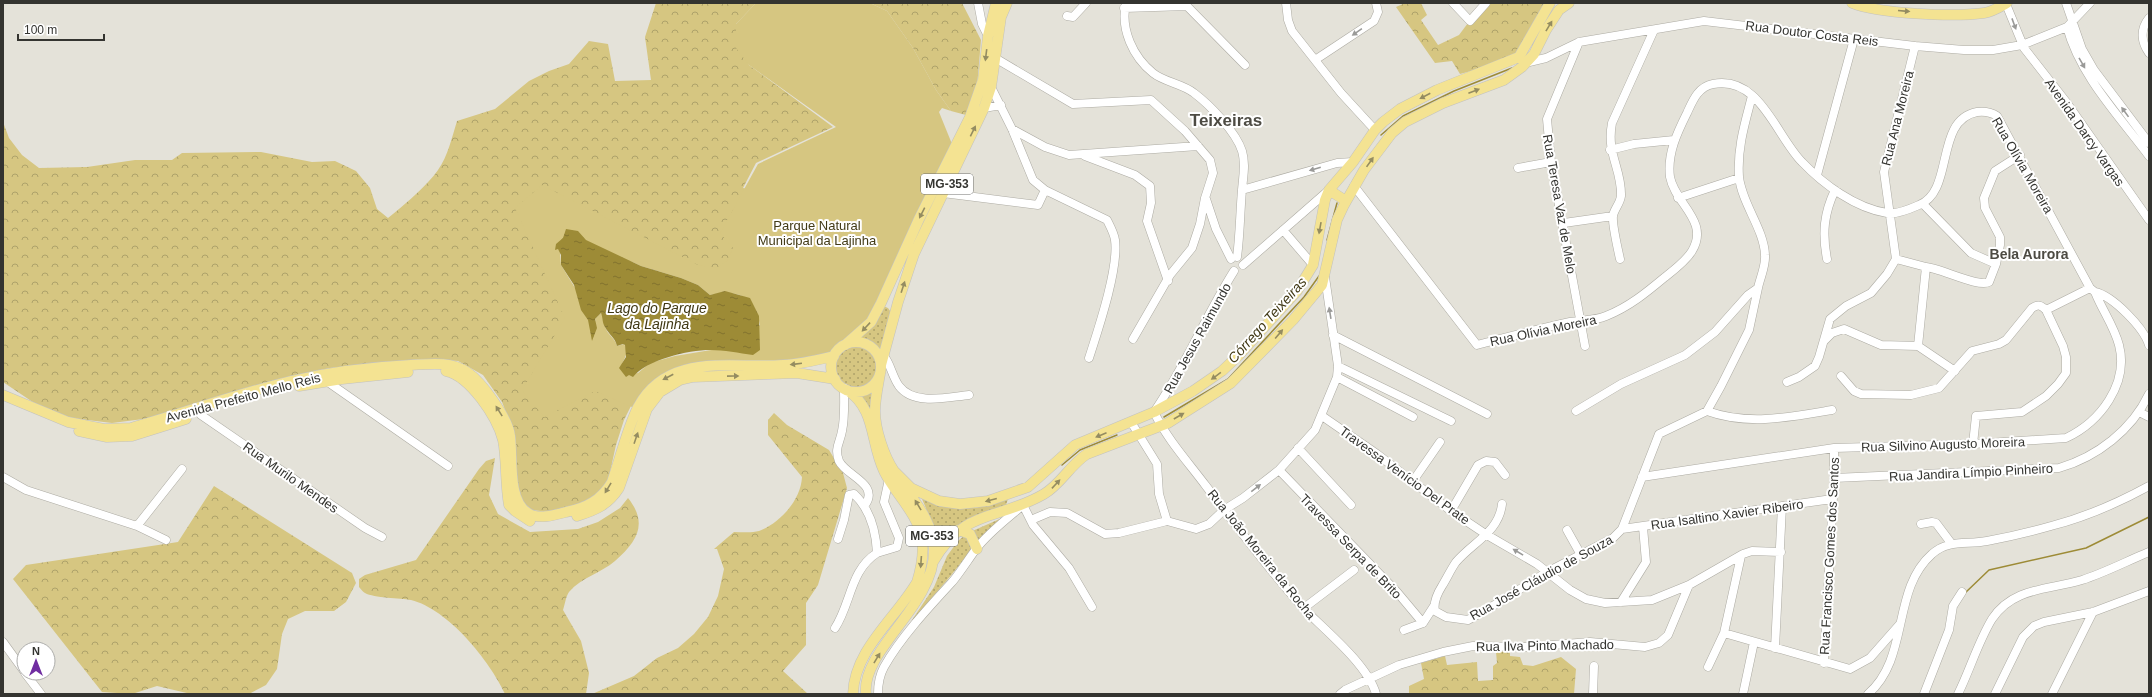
<svg xmlns="http://www.w3.org/2000/svg" width="2152" height="697" font-family="Helvetica,sans-serif">
<defs>
<pattern id="grass-dots" width="8" height="8" patternUnits="userSpaceOnUse"><rect width="8" height="8" fill="#d6c681"/><path d="M2 2h.1M6 6h.1" fill="none" stroke="#aea26a" stroke-width="1.8" stroke-linecap="round"/></pattern>
<pattern id="forest-crowns" width="20" height="18" patternUnits="userSpaceOnUse"><rect width="20" height="18" fill="#d6c681"/><path d="M2 6a3 3 0 1 1 6 0M12 15a3 3 0 1 1 6 0" fill="none" stroke="#aea26a"/></pattern>
<pattern id="water-ripples" width="26" height="14" patternUnits="userSpaceOnUse"><rect width="26" height="14" fill="#9d8b36"/><path d="M2 4q2-2 4 0t4 0M15 11q2-2 4 0t4 0" fill="none" stroke="#81722e"/></pattern>
</defs>
<rect width="100%" height="100%" fill="#e4e2d9"/>
<path fill="url(#grass-dots)" d="M881 305 888 308 893 315 879 357 869 345 850 342Z
M834 367a22 22 0 1 1 44 0a22 22 0 1 1-44 0Z
M875 388 870 413 858 393 867 392Z
M922 499 960 508H975L1008 499 1005 508 984 513 938 550 931 520Z
M1002 518 978 541 970 532Z
M966 534 972 548C954 574 932 596 913 621L912 620 934 587 947 556 958 541Z"/>
<path fill="url(#forest-crowns)" d="M656 3H756L736 24 749 65 833 127 756 163 743 188 753 190 772 211 718 275 550 249 639 390 624 420 616 445 608 481 593 500 549 512 532 510 525 504 518 494 515 435 502 402 483 375 458 361 431 359 330 368 307 373 159 417 112 423 71 418 49 413 3 382V122L9 138 22 155 39 168 87 167 135 160H172L182 153 261 152 312 162 335 161 356 171 370 188 377 209 388 218C403 206 427 186 438 170 448 156 452 137 457 121L495 109 529 81 549 71 569 64 589 41 608 44 615 81 651 80 645 37Z
M870 3H962L981 40 977 87 966 115 951 111 936 90 913 48 887 11Z
M1405 3H1421L1427 15 1421 20 1438 45 1459 35 1483 3H1548L1512 60 1460 74 1452 61 1435 63 1396 7Z
M774 413 787 425 829 450 843 473 847 488 818 585 806 603V645L783 671 808 694H592L634 676 657 658 678 648 694 634 708 617 718 596 724 569 717 549H714L734 532C742 532 752 533 759 531 780 523 801 500 802 477L768 435V420Z
M495 458 489 495 498 514 530 532 578 529 598 522 620 508 628 498C648 523 638 541 615 561 601 573 582 577 569 592 566 596 565 604 563 610L581 641 589 673 586 694H505C490 661 448 609 411 600 400 598 374 598 365 593 363 592 361 589 359 587V579L365 575 416 560 479 469 486 461Z
M214 486 352 573 356 583 346 602 334 611H305L288 619 282 634 277 669 266 685 249 694H191L157 686 132 694 102 692 13 579 26 565 178 542Z
M1510 651V656L1520 657 1523 665 1533 666 1561 657 1576 669 1574 694H1409V686L1424 679 1421 663 1445 656 1447 665 1477 662 1478 681 1493 680V666L1497 663 1496 652Z"/>
<path fill="#d6c681" fill-rule="evenodd" d="M756 3H870L887 11 913 48 936 90 951 111 942 108 939 112 952 144 871 313 856 334 832 352 802 361 701 364 632 407 595 391 544 417 522 390 565 318 515 208 542 185 698 265 717 268 727 261 733 248 720 233 758 164 836 127 749 65 736 48V24ZM566 229 577 231 586 240 641 266 681 278 698 285 710 295C737 289 755 295 760 325L711 350 675 356 650 363 638 373 625 375 620 371C621 361 631 354 624 344L617 346C615 338 609 336 606 329 603 323 605 318 601 313L595 319 597 328 592 340 588 320 581 310 578 293 561 265 559 240 563 238Z"/>
<path fill="url(#water-ripples)" d="M566 229 578 231 586 240 641 266 681 278 698 285 710 295 725 291 750 298 759 316 760 350 753 355C739 353 724 350 710 350 688 350 646 360 633 377L629 375 626 377 619 368 626 357 625 345 623 344 617 346C615 337 609 335 605 327 602 322 603 318 601 313L595 319 597 328 592 341 588 320 581 310 574 285 561 265V255L558 249 555 250 556 244 563 238Z"/>
<g fill="none" stroke-linecap="round" stroke-linejoin="round">
<path stroke="#9d8b36" stroke-width="1.5" d="M1916 3H1985
M1533 44 1540 31
M1381 135 1403 116 1454 91 1512 68
M1327 240 1337 203
M1164 417 1228 379 1304 297 1319 276
M1062 465 1080 450 1117 435
M1965 593 1989 570 2086 548 2149 517"/>
<defs>
<path id="minor" d="M978 3 982 24 988 36
M1126 3C1120 29 1133 57 1153 73 1164 82 1183 84 1194 93 1210 105 1236 132 1242 151 1246 164 1243 177 1242 190 1240 213 1240 235 1237 257
M1184 3 1245 65
M1286 3 1288 20 1292 31 1341 93 1375 130
M1453 3 1470 21 1486 3
M2066 3 2082 49 2094 70 2149 143
M2006 4 2024 48 2067 103 2149 220
M1124 8 1186 6
M1067 16 1073 17 1086 3
M2149 18C2140 29 2141 42 2149 53
M2067 27C2080 76 2120 117 2149 156
M1579 42 1547 119 1551 162 1585 346
M995 58 1073 104 1151 100 1185 131 1210 160 1213 173 1205 198 1200 224 1192 248 1170 275 1133 339
M1315 60 1374 21 1378 12 1376 3
M1525 63 1546 58 1579 42 1704 21 1915 46 1964 50H1993L2022 45 2067 27 2090 3
M991 87 1012 129 1033 180 1045 190 1107 220C1110 226 1114 233 1115 240 1119 268 1098 330 1089 358
M984 108 1001 105
M1012 129 1045 147 1069 155 1198 146
M1610 150 1634 144 1674 140
M1085 156 1135 175 1150 186 1151 203 1147 221 1168 281
M1518 168 1551 162
M1817 175 1854 39
M1354 186 1477 345C1508 337 1538 329 1570 322 1582 320 1594 321 1606 316 1629 307 1647 292 1665 277 1674 270 1686 261 1692 251 1710 221 1675 204 1670 177 1667 154 1677 133 1687 113 1693 100 1698 87 1713 84 1760 75 1776 136 1802 162 1823 184 1855 208 1887 213 1896 215 1910 209 1919 205 1955 191 1934 120 1977 112 1985 111 1991 112 1997 116L2090 288 2095 292C2102 310 2114 326 2119 345 2129 384 2100 422 2066 438L1973 444 1834 448 1642 477
M1242 190 1337 163 1353 162
M943 193 1038 205 1045 190
M1678 198 1739 178
M1206 199 1216 229 1231 259
M1923 204 1971 253 1996 264
M1564 223 1613 216
M1283 230 1313 265
M1620 259C1618 250 1612 224 1613 216 1614 209 1620 204 1621 196 1622 169 1606 154 1612 123L1654 30
M1827 259C1822 233 1824 213 1835 190
M1896 259 1926 267
M1243 265 1329 190
M1234 271C1205 317 1185 367 1154 412 1167 439 1188 462 1206 486 1237 527 1269 570 1304 609 1325 630 1368 665 1376 694
M2095 292C2113 296 2144 328 2149 345
M2046 310 2090 288
M1333 335 1487 414
M1825 340 1832 333 1844 329 1881 345 1918 346 1955 371
M1918 346 1926 267C1940 268 1979 288 1989 282L1996 264 2000 245V237L1985 208 1984 198 1995 171 2020 155
M884 356C891 365 892 376 899 386 914 406 948 397 969 395
M1338 366 1451 421
M1841 376 1854 391 1861 394 1911 395 1939 388 1972 351 1999 344 2006 340 2032 308C2038 304 2041 305 2046 310L2063 346 2066 357V373L2058 384 2046 396 2022 412 1976 416 1973 444
M1337 377 1413 417
M325 380 448 466
M1787 382 1799 377 1815 366 1819 357 1830 319 1846 306 1871 293 1887 274 1896 259 1884 172 1915 46
M844 388C844 402 845 418 842 431 840 443 834 448 839 461 846 476 880 484 865 505
M197 409 201 415 365 528 382 537
M1576 411 1621 384 1685 355 1715 332 1748 295 1758 288C1760 278 1766 266 1765 255 1764 229 1742 204 1739 177 1737 148 1745 123 1752 96
M1707 411C1748 426 1791 417 1832 410
M2139 412 2149 417
M1322 416 1377 454 1451 511 1487 535 1537 564 1570 590 1586 599 1605 603 1652 600 1689 585 1743 554 1752 551 1781 552
M1131 422 1157 464 1159 494 1167 521
M1298 448 1351 505
M1279 470 1397 592 1423 623
M3 477 26 490 137 526 182 469
M1834 478 2059 468C2097 457 2132 430 2149 394
M1413 481 1440 442
M1502 504C1499 532 1473 542 1456 562 1451 569 1447 578 1442 586 1437 594 1433 602 1435 611L1446 617 1468 620 1498 603 1547 572 1613 538 1622 529 1659 434 1707 411 1721 386 1749 330 1758 288
M1451 511 1478 465 1486 461 1495 462 1505 475
M1031 520 1050 512 1067 513 1105 534 1119 533 1167 521 1196 529 1209 524 1224 510 1243 498 1279 470 1315 430 1337 377 1338 366 1325 277
M1921 524 1932 522 1936 523 1951 543
M137 526 166 540
M1622 529 1832 499
M1567 530 1581 555
M877 553 897 547 899 538 884 502 889 479
M1621 602 1646 562 1643 527
M1304 608 1354 570
M1423 623 1434 606
M835 628C851 604 850 570 877 553 876 531 870 509 854 494L849 495 844 520 838 539
M1404 630 1423 623
M1724 633 1850 669 1870 658 1900 624
M3 642 24 671
M1775 648 1782 506
M1824 663 1834 478V448
M1708 667 1724 633 1741 556
M25 673 41 694
M878 694C878 685 879 676 884 667 901 637 929 607 953 581 961 571 968 560 976 549 989 532 1007 519 1023 505L1033 525 1069 568 1092 607
M1340 694 1345 690 1399 665 1443 652 1473 646 1528 647 1590 642 1645 647 1659 643 1668 635 1689 585
M1593 694 1594 666
M1743 694 1754 642
M1868 694C1910 658 1891 590 1932 554 1948 539 1967 545 1987 541 2008 537 2030 532 2051 526 2086 517 2118 503 2149 486
M1924 694 1949 630 1953 606 1962 592
M1958 694C1970 670 1978 642 1992 619 2013 587 2049 590 2082 580 2104 573 2127 561 2149 552
M1995 694 2023 637 2034 626 2044 622 2093 612 2149 591
M2052 694 2093 612"/>
<path id="major" d="M1852 3C1878 14 1955 17 1984 13 1992 12 2000 7 2007 3
M1329 190 1346 201
M831 367a25 25 0 1 1 50 0a25 25 0 1 1-50 0Z
M845 345 871 322 881 303 919 219 970 117 983 80 988 36 996 3
M881 365 898 302 914 254 984 108 991 87 1001 17 1007 3
M446 371C470 376 497 417 503 440 507 461 505 483 509 505L515 511 530 521
M299 386 342 379 408 372
M847 390C876 409 870 442 884 471 895 494 918 513 922 540 924 554 921 569 917 582 896 618 854 650 853 694
M3 395 68 422 104 429 131 428C184 413 237 394 291 381 330 372 371 367 411 365 430 364 450 361 467 372 482 382 508 418 510 436 513 457 507 501 528 513 538 520 555 515 566 512 587 508 601 500 612 482 620 459 627 429 638 407 668 351 732 369 783 365 801 364 817 360 834 356
M79 431 107 437 132 436 186 419
M894 471 911 488 939 501 960 504 988 501 1028 487 1075 445 1154 412 1193 391 1222 371 1239 355 1297 291 1313 265 1325 200 1329 190 1353 162 1375 130 1383 122 1400 109 1437 90 1519 57 1550 3
M577 516C596 510 608 505 619 488L647 409 660 392 680 380 693 377 797 373 835 379
M959 530 970 534 977 549
M933 562C965 507 998 521 1044 494 1061 484 1070 465 1087 454L1168 423 1231 383 1293 320 1322 285 1337 220 1344 205 1364 170 1392 133 1405 122 1443 103 1504 80 1522 67 1534 54 1546 30 1559 10 1569 3
M866 694C861 650 934 606 934 551 933 518 910 497 894 471 884 456 875 429 875 411 875 399 878 386 880 374"/>
</defs>
<use href="#minor" stroke="#adaba3" stroke-width="9"/>
<use href="#major" stroke="#c2c2c1" stroke-width="11"/>
<use href="#minor" stroke="#fff" stroke-width="8"/>
<use href="#major" stroke="#f4e392" stroke-width="10"/>
</g>
<defs><path id="oneway-solid" d="M-6-.8H1V-3.2L6.5 0L1 3.2V.8H-6Z"/></defs>
<g fill="#948c61">
<use href="#oneway-solid" transform="translate(1904 11) rotate(5)"/>
<use href="#oneway-solid" transform="translate(1549 26) rotate(-59)"/>
<use href="#oneway-solid" transform="translate(986 55) rotate(97)"/>
<use href="#oneway-solid" transform="translate(1474 91) rotate(-21)"/>
<use href="#oneway-solid" transform="translate(1425 96) rotate(152)"/>
<use href="#oneway-solid" transform="translate(973 131) rotate(-64)"/>
<use href="#oneway-solid" transform="translate(1370 162) rotate(-55)"/>
<use href="#oneway-solid" transform="translate(922 213) rotate(117)"/>
<use href="#oneway-solid" transform="translate(1320 228) rotate(100)"/>
<use href="#oneway-solid" transform="translate(903 287) rotate(-72)"/>
<use href="#oneway-solid" transform="translate(866 327) rotate(133)"/>
<use href="#oneway-solid" transform="translate(1279 334) rotate(-50)"/>
<use href="#oneway-solid" transform="translate(796 364) rotate(173)"/>
<use href="#oneway-solid" transform="translate(733 376) rotate(-1)"/>
<use href="#oneway-solid" transform="translate(1216 376) rotate(144)"/>
<use href="#oneway-solid" transform="translate(668 377) rotate(152)"/>
<use href="#oneway-solid" transform="translate(499 411) rotate(-122)"/>
<use href="#oneway-solid" transform="translate(1179 416) rotate(-30)"/>
<use href="#oneway-solid" transform="translate(1101 435) rotate(157)"/>
<use href="#oneway-solid" transform="translate(636 438) rotate(-71)"/>
<use href="#oneway-solid" transform="translate(1056 484) rotate(-47)"/>
<use href="#oneway-solid" transform="translate(608 488) rotate(121)"/>
<use href="#oneway-solid" transform="translate(991 500) rotate(165)"/>
<use href="#oneway-solid" transform="translate(918 505) rotate(-121)"/>
<use href="#oneway-solid" transform="translate(921 562) rotate(94)"/>
<use href="#oneway-solid" transform="translate(877 658) rotate(-59)"/>
</g>
<g fill="#9a9a98">
<use href="#oneway-solid" transform="translate(2014 24) rotate(70)"/>
<use href="#oneway-solid" transform="translate(1357 32) rotate(145)"/>
<use href="#oneway-solid" transform="translate(2082 63) rotate(60)"/>
<use href="#oneway-solid" transform="translate(2125 112) rotate(-126)"/>
<use href="#oneway-solid" transform="translate(1315 169) rotate(164)"/>
<use href="#oneway-solid" transform="translate(1330 313) rotate(-99)"/>
<use href="#oneway-solid" transform="translate(1256 488) rotate(-38)"/>
<use href="#oneway-solid" transform="translate(1518 552) rotate(-149)"/>
</g>
<g text-anchor="middle" stroke-width="4" stroke-linejoin="round" paint-order="stroke">
<g fill="#fff" stroke="#71716e" stroke-width="1">
<rect x="921" y="174" width="52" height="20" rx="3"/>
<rect x="906" y="526" width="52" height="20" rx="3"/>
</g>
<g font-size="12" font-weight="bold" fill="#343430">
<text x="947" y="188">MG-353</text>
<text x="932" y="540">MG-353</text>
</g>
<g font-size="13" fill="#343430" stroke="#fff">
<text transform="translate(1812 33) rotate(7)" y="5">Rua Doutor Costa Reis</text>
<text transform="translate(1897 118) rotate(-76)" y="5">Rua Ana Moreira</text>
<text transform="translate(2085 132) rotate(55)" y="5">Avenida Darcy Vargas</text>
<text transform="translate(2023 165) rotate(60)" y="5">Rua Olívia Moreira</text>
<text transform="translate(1560 204) rotate(80)" y="5">Rua Teresa Vaz de Melo</text>
<text transform="translate(1543 330) rotate(-12)" y="5">Rua Olívia Moreira</text>
<text transform="translate(1197 338) rotate(-61)" y="5">Rua Jesus Raimundo</text>
<text transform="translate(243 397) rotate(-15)" y="5">Avenida Prefeito Mello Reis</text>
<text transform="translate(1943 444) rotate(-2)" y="5">Rua Silvino Augusto Moreira</text>
<text transform="translate(1971 472) rotate(-3)" y="5">Rua Jandira Límpio Pinheiro</text>
<text transform="translate(1405 475) rotate(36)" y="5">Travessa Venício Del Prate</text>
<text transform="translate(291 477) rotate(35)" y="5">Rua Murilo Mendes</text>
<text transform="translate(1727 514) rotate(-8)" y="5">Rua Isaltino Xavier Ribeiro</text>
<text transform="translate(1351 546) rotate(46)" y="5">Travessa Serpa de Brito</text>
<text transform="translate(1262 554) rotate(51)" y="5">Rua João Moreira da Rocha</text>
<text transform="translate(1829 556) rotate(-87)" y="5">Rua Francisco Gomes dos Santos</text>
<text transform="translate(1541 577) rotate(-29)" y="5">Rua José Cláudio de Souza</text>
<text transform="translate(1545 645) rotate(-1)" y="5">Rua Ilva Pinto Machado</text>
</g>
<g font-size="13" fill="#433b17" stroke="#fff">
<text x="817" y="230">Parque Natural<tspan x="817" dy="15">Municipal da Lajinha</tspan></text>
</g>
<g font-size="14" font-weight="bold" fill="#4d4b43" stroke="#fff">
<text x="2029" y="259">Bela Aurora</text>
</g>
<g font-size="14" font-style="italic" fill="#403814" stroke="#fff">
<text x="657" y="313">Lago do Parque<tspan x="657" dy="16">da Lajinha</tspan></text>
<text transform="translate(1267 320) rotate(-48)" y="5">Córrego Teixeiras</text>
</g>
<g font-size="17" font-weight="bold" fill="#4d4b43" stroke="#fff">
<text x="1226" y="126">Teixeiras</text>
</g>
</g>
<rect width="2152" height="697" fill="none" stroke="#343430" stroke-width="8"/>
<g transform="translate(36 661)"><circle r="19" fill="#ffffff" stroke="#aeaeac"/>
<path d="M0-3L7 15L0 10L-7 15Z" fill="#702da1"/>
<text y="-6" font-size="11" font-weight="bold" text-anchor="middle" fill="#343430">N</text>
</g>
<path d="M18 34v6h86v-6" fill="none" stroke="#343430" stroke-width="2"/>
<text x="24" y="34" font-size="12" fill="#343430" stroke="#ffffff" stroke-width="3" paint-order="stroke">100 m</text>
</svg>
